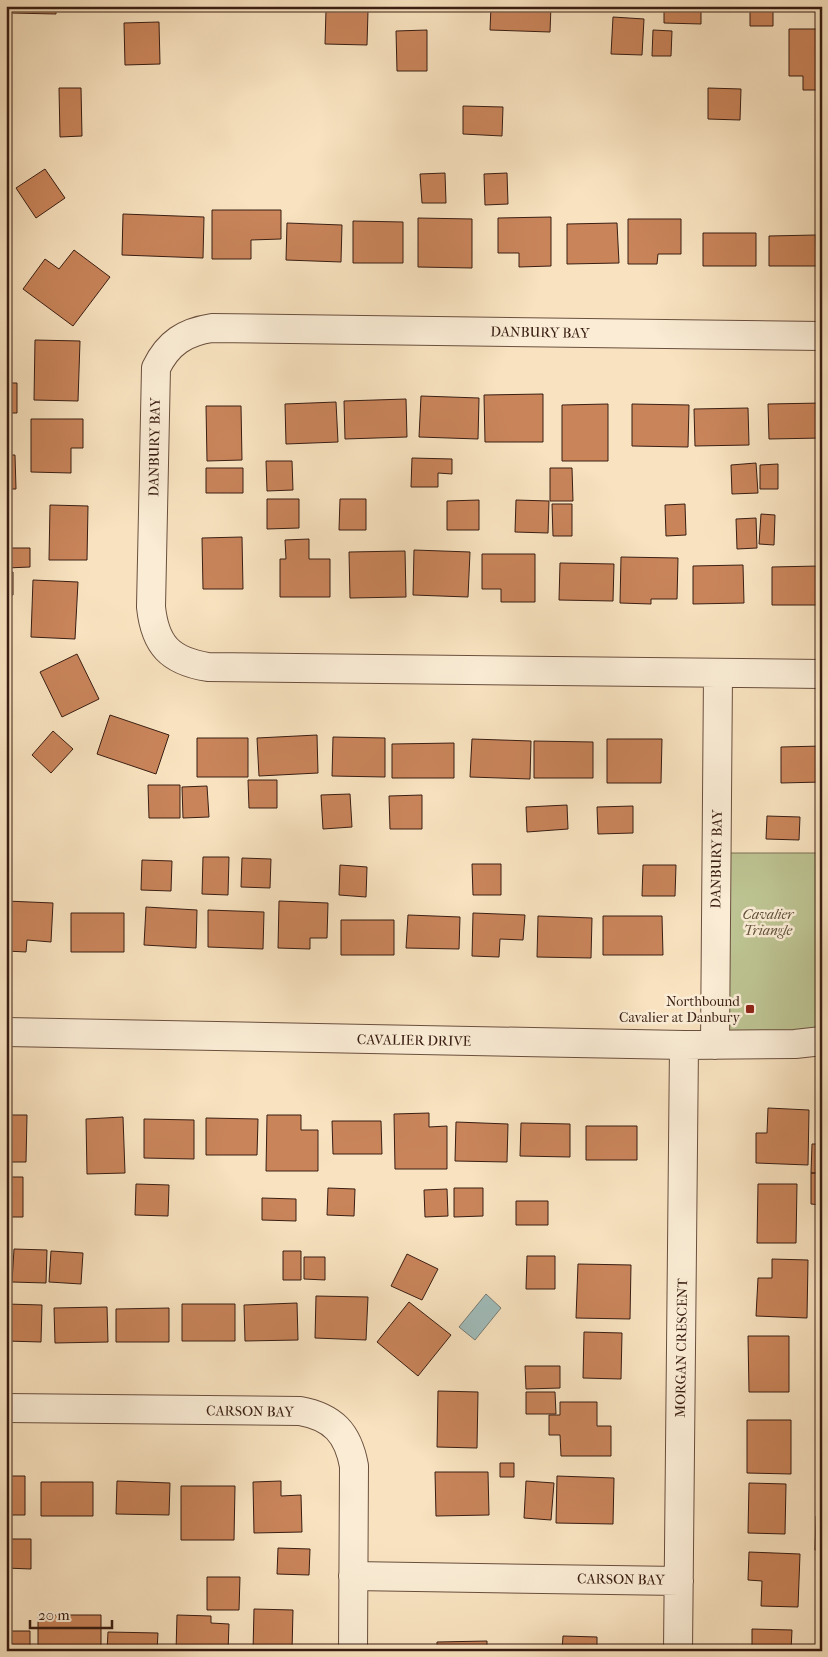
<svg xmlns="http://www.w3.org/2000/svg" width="828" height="1657" font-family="'IM FELL French Canon',serif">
<rect width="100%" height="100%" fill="#f8e2bf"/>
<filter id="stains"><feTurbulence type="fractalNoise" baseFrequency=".004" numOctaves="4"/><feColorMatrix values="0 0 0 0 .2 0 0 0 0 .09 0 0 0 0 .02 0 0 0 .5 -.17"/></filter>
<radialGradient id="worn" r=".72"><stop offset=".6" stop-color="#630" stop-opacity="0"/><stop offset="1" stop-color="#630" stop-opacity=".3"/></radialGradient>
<path fill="#bdc392" stroke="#7c7052" d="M715 853H822V1041L715 1045Z"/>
<path fill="#a0bcba" stroke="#777d77" d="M486 1294 501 1308 475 1340 459 1327Z"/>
<path fill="#c9845a" stroke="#3a1e13" d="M11 6H56V14L11 13Z
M491 6H551L550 32 490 30Z
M664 6H701V24L664 23Z
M750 6H773V26H750Z
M326 10 368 11 367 45 325 44Z
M613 17 644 19 642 55 611 54Z
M159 22 160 64 125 65 124 23Z
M789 29H822V90H803V76H789Z
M427 30V71H397L396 31Z
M653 30 672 31 671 56H652Z
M59 88H81L82 136 60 137Z
M708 88 741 89 740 120 708 119Z
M463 106 503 107 502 136 463 134Z
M45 169 65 198 36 218 16 188Z
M445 173 446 203H422L420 174Z
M507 173 508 204 485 205 484 174Z
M212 210H281V239L251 240V259H212Z
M123 214 204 217 203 258 122 255Z
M551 217V266L519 267V253H498V218Z
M418 218 472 219V268L418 267Z
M628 219H681V254H658L657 264H628Z
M353 221 403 222V263H353Z
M287 223 342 225 341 262 286 260Z
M617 223 619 263 567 264V224Z
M703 233H756V266H703Z
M816 235 817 266H769V236Z
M74 250 110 277 73 326 23 289 45 259 59 269Z
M35 340 80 341 78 401 34 400Z
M6 383H17V413H6Z
M543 394V442H485L484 395Z
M421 396 479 398 478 439 419 437Z
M406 399 407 437 345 439 344 401Z
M336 402 338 442 286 444 285 404Z
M822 403V438L769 439 768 404Z
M608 404V461H562V405Z
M632 404 689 405 688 447 632 446Z
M206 406H241L242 460 207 461Z
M748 408 749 445 695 446 694 409Z
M31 419H83V448H71V473L31 472Z
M6 455H15L16 489H6Z
M412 458 452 459V474L438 473V487H411Z
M266 461H292L293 490 267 491Z
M756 463 758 493 732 494 731 465Z
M778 464V489H760V465Z
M206 468H243V493H206Z
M550 468H572L573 501H550Z
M267 499H299V528L267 529Z
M340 499H366V530H339Z
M479 500V530H447V501Z
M516 500 549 501 548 533 515 532Z
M552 504H572V536H553Z
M685 504 686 535 666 536 665 505Z
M50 505 88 506 87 560H49Z
M761 514 775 515 774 545 759 544Z
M756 518 757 548 737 549 736 519Z
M242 537 243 589H203L202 538Z
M309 539V559H330V597H280V559H286L285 540Z
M6 548H30V567L6 568Z
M414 550 470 552 468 597 413 595Z
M405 551 406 597 350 598 349 552Z
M482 554H535V602H501V589H482Z
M621 557 678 558 677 599H651V604L620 603Z
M560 563 614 564 613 601 559 600Z
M743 565 744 603 693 604V566Z
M819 566V605H772V567Z
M6 572H13V595H6Z
M33 580 78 582 75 639 31 637Z
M77 654 99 699 62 717 40 672Z
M110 715 169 735 156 774 97 754Z
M53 731 73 749 51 773 32 755Z
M317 735 318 773 259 776 257 738Z
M333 737 385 738V777L332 776Z
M197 738H248V777H197Z
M472 739 531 741 530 779 470 777Z
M607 739H662L661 783H607Z
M534 741 593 742V778H534Z
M454 743V778H392V744Z
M822 746V782L781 783V747Z
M248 780H277V808H249Z
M148 785H180V818H149Z
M207 786 209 817 183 818 182 787Z
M350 794 352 827 323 829 321 795Z
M422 795V829H390L389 796Z
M567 805 568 829 527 832 526 807Z
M633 806V833L598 834 597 807Z
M767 816 800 817 799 840 766 839Z
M203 857H229L228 895 202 894Z
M242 858 271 859 270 888 241 887Z
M142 860 172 861 171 891 141 890Z
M472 864H501V895H473Z
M340 865 367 867 366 897 339 895Z
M643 865H676L675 896H642Z
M6 901 53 903 51 942 27 940 26 952 6 951Z
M279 901 328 903 327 938H310V949L278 948Z
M146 907 197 910 196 948 144 945Z
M208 910 264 912 263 949 208 947Z
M71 913H124V952H71Z
M473 913 525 915 523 940 500 939 499 957 472 956Z
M408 915 460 917 459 949 406 948Z
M538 916 592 918 591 958 537 957Z
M603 916H662L663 955H603Z
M341 920H394V955H341Z
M768 1108 809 1110 808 1165 756 1163V1133H767Z
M429 1113V1127L447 1126V1169H395L394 1114Z
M6 1115H27L26 1162H6Z
M267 1115H301V1130H318V1171H266Z
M123 1117 125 1173 87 1174 86 1119Z
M206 1118 258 1119 257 1155H206Z
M144 1119 194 1120V1159L144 1158Z
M332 1121H381L382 1154H333Z
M456 1122 508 1124 507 1162 455 1161Z
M521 1123 570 1124V1157L520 1156Z
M586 1126H637V1160H586Z
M812 1144H822V1173H811Z
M811 1173H822V1205L811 1204Z
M6 1177H23V1217H6Z
M136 1184 169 1185 168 1216 135 1215Z
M758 1184H797L796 1243H757Z
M328 1188 355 1189 354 1216 327 1215Z
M454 1188H483V1216L454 1217Z
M447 1189 448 1216 425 1217 424 1190Z
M262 1198 296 1199V1221L262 1220Z
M516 1201H548V1225H516Z
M14 1249 47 1250 46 1283 12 1282Z
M51 1251 83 1253 81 1284 49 1282Z
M283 1251H301V1280H283Z
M407 1254 438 1269 422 1300 391 1286Z
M527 1256H555V1289H526Z
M304 1257H325V1280L304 1279Z
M772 1259 808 1260 807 1318 756 1316 758 1278H772Z
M578 1264 631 1265 630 1319 576 1318Z
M316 1296 368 1297 366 1340 315 1338Z
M409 1302 451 1335 418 1376 377 1342Z
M297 1303 298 1340 245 1341 244 1305Z
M6 1304 42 1305 41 1342 6 1341Z
M182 1304H235V1341H182Z
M107 1307 108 1342 55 1343 54 1308Z
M169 1308V1342H116V1309Z
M584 1332 622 1333 621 1379 583 1378Z
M748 1336H789V1392H749Z
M525 1366H560V1388L526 1389Z
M438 1391 478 1392 477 1448 437 1447Z
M526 1392H555L556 1414H526Z
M560 1402H597V1426H611V1456H561L560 1435H549V1415H560Z
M747 1420H791V1474L747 1473Z
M500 1463H514V1477H500Z
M435 1472H488L489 1515 436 1516Z
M6 1476H25V1515H6Z
M557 1476 614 1478 613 1524 556 1523Z
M117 1481 170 1483 169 1515 116 1514Z
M281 1481V1496L301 1495 302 1532 254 1533 253 1482Z
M526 1481 554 1483 551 1520 524 1518Z
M41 1482H93V1516H41Z
M749 1483 786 1484 785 1534 748 1533Z
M181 1486H235L234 1540H181Z
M816 1516 822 1517V1550H815Z
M6 1539H31V1569L6 1568Z
M278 1548 310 1549 309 1575 277 1574Z
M749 1552 800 1554 798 1607 761 1606 762 1581 748 1580Z
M207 1577H240L239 1610H207Z
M254 1609 293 1610 292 1651H253Z
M38 1615H101V1651H38Z
M177 1615 211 1616V1623L229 1624 228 1651H176Z
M752 1629 792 1630 791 1651H752Z
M6 1631H30V1651H6Z
M108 1632 158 1633 157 1651H107Z
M563 1636 597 1637V1651H562Z
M487 1641V1651H437V1642Z"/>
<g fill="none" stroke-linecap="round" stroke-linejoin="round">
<defs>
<path id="minor" d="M822 336 212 328C185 332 168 343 156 368L151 607C155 645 170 661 208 667L822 674
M6 1032 684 1045 795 1044 822 1041
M715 1045 718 674
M6 1408 300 1411C333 1417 348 1433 354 1466L353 1651
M353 1576 679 1581
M678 1651 684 1045"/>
</defs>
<use href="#minor" stroke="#6a4f3e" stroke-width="30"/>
<use href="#minor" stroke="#faecd5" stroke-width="28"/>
</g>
<rect fill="#8f2418" stroke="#faecd5" stroke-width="2" x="745" y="1004" width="10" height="10" rx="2.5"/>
<g text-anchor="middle" stroke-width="5" stroke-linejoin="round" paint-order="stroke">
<g font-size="14" fill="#3a1e13" stroke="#faecd5">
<text transform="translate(540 332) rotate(1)" y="5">DANBURY BAY</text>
<text transform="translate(154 447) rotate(-89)" y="5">DANBURY BAY</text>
<text transform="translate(716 859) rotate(-89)" y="5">DANBURY BAY</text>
<text transform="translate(414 1040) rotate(1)" y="5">CAVALIER DRIVE</text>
<text transform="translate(681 1348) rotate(-89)" y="5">MORGAN CRESCENT</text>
<text transform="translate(250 1411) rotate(1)" y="5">CARSON BAY</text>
<text transform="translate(621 1579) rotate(1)" y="5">CARSON BAY</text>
</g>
<g font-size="14" font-style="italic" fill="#615039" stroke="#faecd5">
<text x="768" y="919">Cavalier<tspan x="768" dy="16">Triangle</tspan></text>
</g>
<g font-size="14" fill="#3a1e13" stroke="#faecd5" text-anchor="end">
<text x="740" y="1006">Northbound<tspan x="740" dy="16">Cavalier at Danbury</tspan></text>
</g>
</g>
<rect width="828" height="1657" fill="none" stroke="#f8e2bf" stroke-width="25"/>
<rect x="8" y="8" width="813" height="1642" fill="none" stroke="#3a1e13" stroke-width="2.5"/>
<rect x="12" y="12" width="803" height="1632" fill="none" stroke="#3a1e13"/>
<path d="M30 1620v8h82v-8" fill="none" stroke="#3a1e13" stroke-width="2.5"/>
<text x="38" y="1620" font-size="15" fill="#3a1e13" stroke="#faecd5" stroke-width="4" paint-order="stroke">20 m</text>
<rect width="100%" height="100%" filter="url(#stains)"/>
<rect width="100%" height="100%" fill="url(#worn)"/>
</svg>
